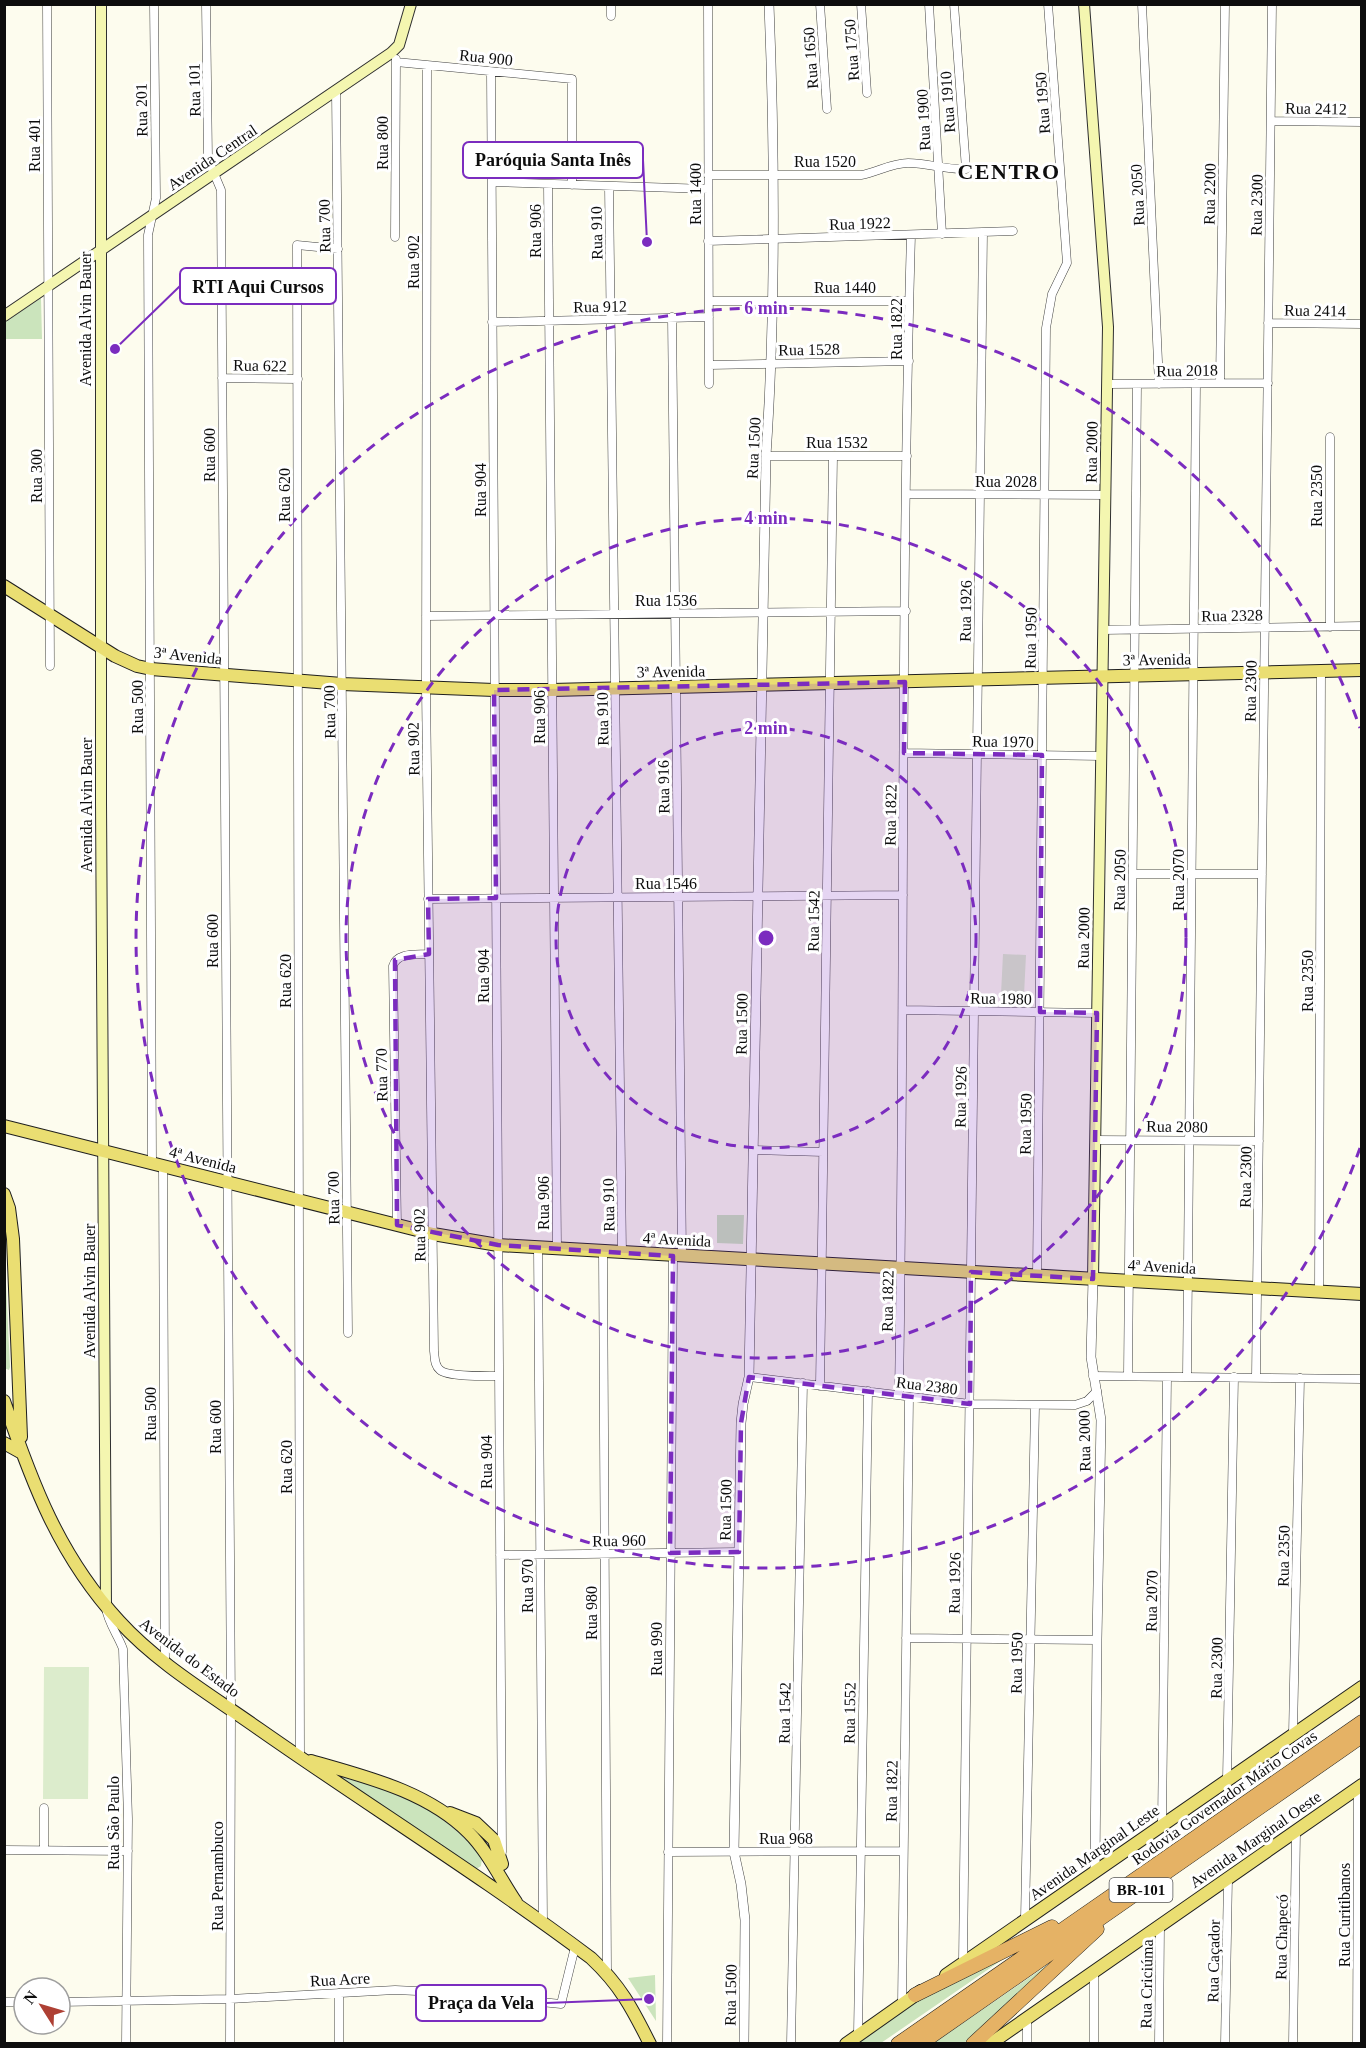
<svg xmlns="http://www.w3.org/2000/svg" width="1366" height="2048" font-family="'Times New Roman',serif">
<rect width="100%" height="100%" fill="#fdfcee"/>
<path fill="#cbe4bc" d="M41 298 42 339H5V322Z
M717 1215H744L743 1244 717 1243Z
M4 1241 10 1367 9 1370 4 1368Z
M337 1776C357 1782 381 1786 401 1795 428 1806 465 1834 482 1858L481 1866 475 1870Z
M1015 1951 881 2043 855 2044 929 1993Z
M1062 1955 964 2043H934Z
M655 1975 656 2021 628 1978Z"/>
<path fill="#dceccc" d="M1003 954 1026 955 1024 995 1001 994Z
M44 1667H89L88 1799H43Z"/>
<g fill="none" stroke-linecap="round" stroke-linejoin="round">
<defs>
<path id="minor" d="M47 4 50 666
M206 4 208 159 221 190 231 1709 230 2044
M708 4 709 384
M820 4 827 109
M861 4 867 93
M929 4 942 234
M1142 4 1159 384
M611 16V4
M396 62 572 79V185
M427 65 426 688 434 1351C435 1358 434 1365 440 1370 448 1377 486 1376 499 1376
M491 72 502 1852
M336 91 348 1333
M1271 121 1362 122
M708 175H861C877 172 892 163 908 163 928 163 946 170 966 169L954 4
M492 182 708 189
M548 184 557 1249
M609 186 622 1253
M395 237 396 59
M708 241 1013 231
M709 301H909
M672 317 682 1256
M492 322 709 317
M1268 323 1362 324
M709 365 909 361
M222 378 298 379
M1220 383 1225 4
M1108 384 1268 383
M1330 437V627
M766 456H907
M907 494 1106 495
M426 616 906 611
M1103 630 1362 626
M904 753 1101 756
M1133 874H1262
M428 899 903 895
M904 1010 1097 1013
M1095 1140 1259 1141
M753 1150 823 1152
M152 1163 148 235 156 198 154 4
M163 1166 165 1662
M397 1225 393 966C397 952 416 955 429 954
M538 1248 543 1924
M603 1252 607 1973
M1037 1276 1046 328 1052 294 1067 263 1048 4
M1319 1292 1321 671
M1093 1376 1362 1379
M1128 1376 1137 384
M749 1377 970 1404 1075 1405 1087 1401 1097 1391
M1187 1377 1196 383
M1256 1378 1272 4
M820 1386 833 456
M899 1395C905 1008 900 621 911 235
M500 1555 739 1552
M106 1608C108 1623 118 1635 123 1649L128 1819 126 2044
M906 1638 1097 1640
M1293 1734 1300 1378
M300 1758 297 245 338 249
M1227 1780 1234 1377
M1162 1825 1167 1377
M4 1850 128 1851
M44 1850V1808
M668 1852 903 1851
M1025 1919 1035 1406
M963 1962 983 232
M339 1993V2044
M4 2002H24
M60 2002 230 1999 395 1990 439 1992 561 2004 575 1947
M902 2005 909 1397
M858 2035 868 1391
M667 2044 673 1256
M791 2044 803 1383
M1027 2044V2018
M1094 2044V1971
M1159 2044 1160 1925
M1225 2044 1228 1878
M1293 2044 1296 1831
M1357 2044 1358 1788"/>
<path id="tertiary" d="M1093 1279 1091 1357 1101 1420 1097 1640 1095 1871
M744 2044 745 1920 741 1884 734 1852 741 1423 743 1404 749 1377 766 456C776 306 775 155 769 4"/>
<path id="secondary" d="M101 4V803L106 1606
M1084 4 1108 327 1093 1279
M4 316 391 53 399 45 411 4"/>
<path id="primary" d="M4 586 115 656 137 666 151 669 342 684 494 690H552L1362 670
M4 1126 433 1234 498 1245 1362 1294
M4 1194 9 1208 13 1239 21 1437
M4 1401C32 1483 59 1556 119 1621 158 1664 211 1695 259 1729 369 1806 483 1877 591 1958 620 1985 632 2008 650 2044
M4 1443 22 1453
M311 1761C366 1777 427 1791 469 1833 488 1852 501 1880 516 1902
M450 1813 476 1823 494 1840 502 1864
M946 1975 1362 1687
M846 2044 921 1991
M990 2044 1362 1785"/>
<path id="motorway" d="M915 1995 1052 1927
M898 2044 1362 1722
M920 2044 1362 1736
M973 2044 1097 1929"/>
</defs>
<use href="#minor" stroke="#404040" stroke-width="9"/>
<use href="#tertiary" stroke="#404040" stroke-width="10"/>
<use href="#secondary" stroke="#2f2f2f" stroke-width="12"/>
<use href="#primary" stroke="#1e1e1e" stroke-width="14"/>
<use href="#motorway" stroke="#1e1e1e" stroke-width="15"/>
<use href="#minor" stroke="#fff" stroke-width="8"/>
<use href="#tertiary" stroke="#fff" stroke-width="9"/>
<use href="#secondary" stroke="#f4f6b0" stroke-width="10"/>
<use href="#primary" stroke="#eade72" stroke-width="12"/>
<use href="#motorway" stroke="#e5b265" stroke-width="14"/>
</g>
<path fill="#7b2cbf" fill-opacity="0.2" stroke="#7b2cbf" stroke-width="4.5" stroke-dasharray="12 8" stroke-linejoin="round" d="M905 682 904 753 1042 755 1040 1012 1097 1013 1093 1279 971 1272 970 1404 749 1377 741 1423 739 1552 670 1553 673 1256 498 1245 397 1225 395 960 429 954 428 899 496 898 494 690Z"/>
<g fill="none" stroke="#7b2cbf" stroke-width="3" stroke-dasharray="10 8">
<circle cx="766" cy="938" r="210"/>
<circle cx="766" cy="938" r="420"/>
<path d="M1360 1148A630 630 0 1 1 1360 728"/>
</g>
<g text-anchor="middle" stroke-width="6" stroke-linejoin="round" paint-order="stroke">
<rect fill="#fff" stroke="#565656" stroke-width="1.5" x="1109.5" y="1878" width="63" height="24" rx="4.5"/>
<g font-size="15" font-weight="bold" fill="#0d0d0d">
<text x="1141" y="1895">BR-101</text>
</g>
<g font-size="16" fill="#0d0d0d" stroke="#fff">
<text transform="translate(851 50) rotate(-94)" y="6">Rua 1750</text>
<text transform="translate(486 57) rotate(6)" y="6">Rua 900</text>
<text transform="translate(810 58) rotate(-94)" y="6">Rua 1650</text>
<text transform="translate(194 90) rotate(-91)" y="6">Rua 101</text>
<text transform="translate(947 102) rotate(-94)" y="6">Rua 1910</text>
<text transform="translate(1042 103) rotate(-94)" y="6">Rua 1950</text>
<text transform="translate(1316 108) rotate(1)" y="6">Rua 2412</text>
<text transform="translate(141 110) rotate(-91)" y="6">Rua 201</text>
<text transform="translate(923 120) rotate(-93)" y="6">Rua 1900</text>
<text transform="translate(382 143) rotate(-90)" y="6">Rua 800</text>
<text transform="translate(34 145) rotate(-90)" y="6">Rua 401</text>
<text transform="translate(212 157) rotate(-34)" y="6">Avenida Central</text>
<text x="825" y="167">Rua 1520</text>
<text transform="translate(695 194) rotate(-90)" y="6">Rua 1400</text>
<text transform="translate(1209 194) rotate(-89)" y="6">Rua 2200</text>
<text transform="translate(1137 195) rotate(-93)" y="6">Rua 2050</text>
<text transform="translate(1256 205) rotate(-89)" y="6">Rua 2300</text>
<text transform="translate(860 223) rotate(-2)" y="6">Rua 1922</text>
<text transform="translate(324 226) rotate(-91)" y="6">Rua 700</text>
<text transform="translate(535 231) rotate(-90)" y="6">Rua 906</text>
<text transform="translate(596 233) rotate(-91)" y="6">Rua 910</text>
<text transform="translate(413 262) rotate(-90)" y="6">Rua 902</text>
<text x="845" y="293">Rua 1440</text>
<text transform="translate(600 306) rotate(-1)" y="6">Rua 912</text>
<text transform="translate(1315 310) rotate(1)" y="6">Rua 2414</text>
<text transform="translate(85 319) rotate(-90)" y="6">Avenida Alvin Bauer</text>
<text transform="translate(896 329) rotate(-90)" y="6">Rua 1822</text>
<text transform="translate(809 349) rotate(-1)" y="6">Rua 1528</text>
<text transform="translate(260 365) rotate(1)" y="6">Rua 622</text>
<text transform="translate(1187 370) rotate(-1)" y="6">Rua 2018</text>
<text x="837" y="448">Rua 1532</text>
<text transform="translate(753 448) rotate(-87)" y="6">Rua 1500</text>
<text transform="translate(1091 452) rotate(-89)" y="6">Rua 2000</text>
<text transform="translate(209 455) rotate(-90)" y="6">Rua 600</text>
<text transform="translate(36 476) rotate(-90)" y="6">Rua 300</text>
<text x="1006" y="487">Rua 2028</text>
<text transform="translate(480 490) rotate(-90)" y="6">Rua 904</text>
<text transform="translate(284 495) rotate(-90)" y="6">Rua 620</text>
<text transform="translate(1316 496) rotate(-90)" y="6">Rua 2350</text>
<text x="666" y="606">Rua 1536</text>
<text transform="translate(965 611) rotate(-89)" y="6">Rua 1926</text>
<text transform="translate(1232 615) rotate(-1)" y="6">Rua 2328</text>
<text transform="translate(1030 638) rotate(-89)" y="6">Rua 1950</text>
<text transform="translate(188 655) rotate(6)" y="6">3ª Avenida</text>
<text transform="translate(1157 659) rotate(-1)" y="6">3ª Avenida</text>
<text transform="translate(671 671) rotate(-1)" y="6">3ª Avenida</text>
<text transform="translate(1250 691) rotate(-89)" y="6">Rua 2300</text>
<text transform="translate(137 707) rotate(-90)" y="6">Rua 500</text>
<text transform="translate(329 712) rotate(-91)" y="6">Rua 700</text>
<text transform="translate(539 717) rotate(-90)" y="6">Rua 906</text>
<text transform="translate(602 719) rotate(-91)" y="6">Rua 910</text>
<text transform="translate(1003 741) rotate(1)" y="6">Rua 1970</text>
<text transform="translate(413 749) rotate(-91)" y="6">Rua 902</text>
<text transform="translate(663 787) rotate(-91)" y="6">Rua 916</text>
<text transform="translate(86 805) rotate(-90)" y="6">Avenida Alvin Bauer</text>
<text transform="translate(890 815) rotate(-89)" y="6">Rua 1822</text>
<text transform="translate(1119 880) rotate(-89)" y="6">Rua 2050</text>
<text transform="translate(1178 880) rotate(-90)" y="6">Rua 2070</text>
<text x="666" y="889">Rua 1546</text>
<text transform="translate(813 921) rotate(-89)" y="6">Rua 1542</text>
<text transform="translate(1083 938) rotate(-89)" y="6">Rua 2000</text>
<text transform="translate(212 941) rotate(-90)" y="6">Rua 600</text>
<text transform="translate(483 976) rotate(-90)" y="6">Rua 904</text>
<text transform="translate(285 981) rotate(-90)" y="6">Rua 620</text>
<text transform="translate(1307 981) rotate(-90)" y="6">Rua 2350</text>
<text transform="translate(1001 998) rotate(1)" y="6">Rua 1980</text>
<text transform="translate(741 1024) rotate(-89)" y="6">Rua 1500</text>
<text transform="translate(381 1075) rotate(-91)" y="6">Rua 770</text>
<text transform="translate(960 1097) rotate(-89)" y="6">Rua 1926</text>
<text transform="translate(1025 1124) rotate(-89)" y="6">Rua 1950</text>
<text transform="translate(1177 1126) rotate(1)" y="6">Rua 2080</text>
<text transform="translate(203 1159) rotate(14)" y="6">4ª Avenida</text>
<text transform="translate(1245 1177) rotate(-89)" y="6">Rua 2300</text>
<text transform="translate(333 1198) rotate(-91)" y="6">Rua 700</text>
<text transform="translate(543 1203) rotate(-90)" y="6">Rua 906</text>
<text transform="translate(608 1205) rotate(-91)" y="6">Rua 910</text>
<text transform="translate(419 1235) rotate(-91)" y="6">Rua 902</text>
<text transform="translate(677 1239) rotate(3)" y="6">4ª Avenida</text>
<text transform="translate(1162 1266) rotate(3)" y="6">4ª Avenida</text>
<text transform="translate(89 1291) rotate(-90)" y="6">Avenida Alvin Bauer</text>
<text transform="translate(887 1301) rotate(-89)" y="6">Rua 1822</text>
<text transform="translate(927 1385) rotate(7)" y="6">Rua 2380</text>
<text transform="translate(150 1414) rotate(-90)" y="6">Rua 500</text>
<text transform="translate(215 1427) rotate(-90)" y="6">Rua 600</text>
<text transform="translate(1084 1441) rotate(-91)" y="6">Rua 2000</text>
<text transform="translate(486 1462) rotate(-90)" y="6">Rua 904</text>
<text transform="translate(286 1467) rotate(-90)" y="6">Rua 620</text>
<text transform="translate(725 1510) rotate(-89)" y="6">Rua 1500</text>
<text transform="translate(619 1540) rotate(-1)" y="6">Rua 960</text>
<text transform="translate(1283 1556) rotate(-89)" y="6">Rua 2350</text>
<text transform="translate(954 1583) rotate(-89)" y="6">Rua 1926</text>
<text transform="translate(527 1586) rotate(-90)" y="6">Rua 970</text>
<text transform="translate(1151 1601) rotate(-89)" y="6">Rua 2070</text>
<text transform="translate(591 1613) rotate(-90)" y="6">Rua 980</text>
<text transform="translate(656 1649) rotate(-90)" y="6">Rua 990</text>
<text transform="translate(190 1657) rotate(37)" y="6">Avenida do Estado</text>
<text transform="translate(1016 1663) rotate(-89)" y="6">Rua 1950</text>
<text transform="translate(1216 1668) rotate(-89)" y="6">Rua 2300</text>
<text transform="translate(784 1713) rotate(-89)" y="6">Rua 1542</text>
<text transform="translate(849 1713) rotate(-89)" y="6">Rua 1552</text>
<text transform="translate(891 1791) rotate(-89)" y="6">Rua 1822</text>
<text transform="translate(1224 1797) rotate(-35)" y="6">Rodovia Governador Mário Covas</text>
<text transform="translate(113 1823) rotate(-90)" y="6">Rua São Paulo</text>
<text x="786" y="1844">Rua 968</text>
<text transform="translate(1255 1839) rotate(-35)" y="6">Avenida Marginal Oeste</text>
<text transform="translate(1094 1852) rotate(-35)" y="6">Avenida Marginal Leste</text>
<text transform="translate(217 1876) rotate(-90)" y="6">Rua Pernambuco</text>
<text transform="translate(1344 1915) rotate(-90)" y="6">Rua Curitibanos</text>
<text transform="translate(1281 1937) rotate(-89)" y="6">Rua Chapecó</text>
<text transform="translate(1213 1961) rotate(-89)" y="6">Rua Caçador</text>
<text transform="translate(340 1979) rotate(-3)" y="6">Rua Acre</text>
<text transform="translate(1146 1984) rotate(-89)" y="6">Rua Criciúma</text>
<text transform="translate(730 1995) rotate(-89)" y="6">Rua 1500</text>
</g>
<g font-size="22" font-weight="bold" letter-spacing="1.5" fill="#0d0d0d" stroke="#fff">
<text x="1009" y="179">CENTRO</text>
</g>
</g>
<circle cx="766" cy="938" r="9" fill="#7b2cbf" stroke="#fff" stroke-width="3"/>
<g font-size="18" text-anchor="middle" font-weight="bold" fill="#7b2cbf" stroke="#fff" stroke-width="6" stroke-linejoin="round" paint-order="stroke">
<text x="766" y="314">6 min</text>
<text x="766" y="524">4 min</text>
<text x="766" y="734">2 min</text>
</g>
<path fill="none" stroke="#7b2cbf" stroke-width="2" d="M647 242L643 160M115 349L180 286M649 1999L546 2003"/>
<g fill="#7b2cbf" stroke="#fff" stroke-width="2">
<circle cx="647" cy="242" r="6"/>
<circle cx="115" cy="349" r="6"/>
<circle cx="649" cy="1999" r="6"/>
</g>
<g fill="#fff" stroke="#7b2cbf" stroke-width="2">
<rect x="463" y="142" width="180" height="36" rx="6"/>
<rect x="180" y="268" width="156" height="36" rx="6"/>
<rect x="416" y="1985" width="130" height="36" rx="6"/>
</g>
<g font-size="18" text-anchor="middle" font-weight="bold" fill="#0d0d0d">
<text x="553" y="166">Paróquia Santa Inês</text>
<text x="258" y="293">RTI Aqui Cursos</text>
<text x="481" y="2009">Praça da Vela</text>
</g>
<rect width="1366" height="2048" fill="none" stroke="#0d0d0d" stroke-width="12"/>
<g transform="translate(42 2006) rotate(307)"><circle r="28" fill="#ffffff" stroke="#9e9e9e" stroke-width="1.5"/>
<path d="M0-4.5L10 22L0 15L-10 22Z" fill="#ae4034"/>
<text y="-9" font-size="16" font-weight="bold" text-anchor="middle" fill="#0d0d0d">N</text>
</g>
</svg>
